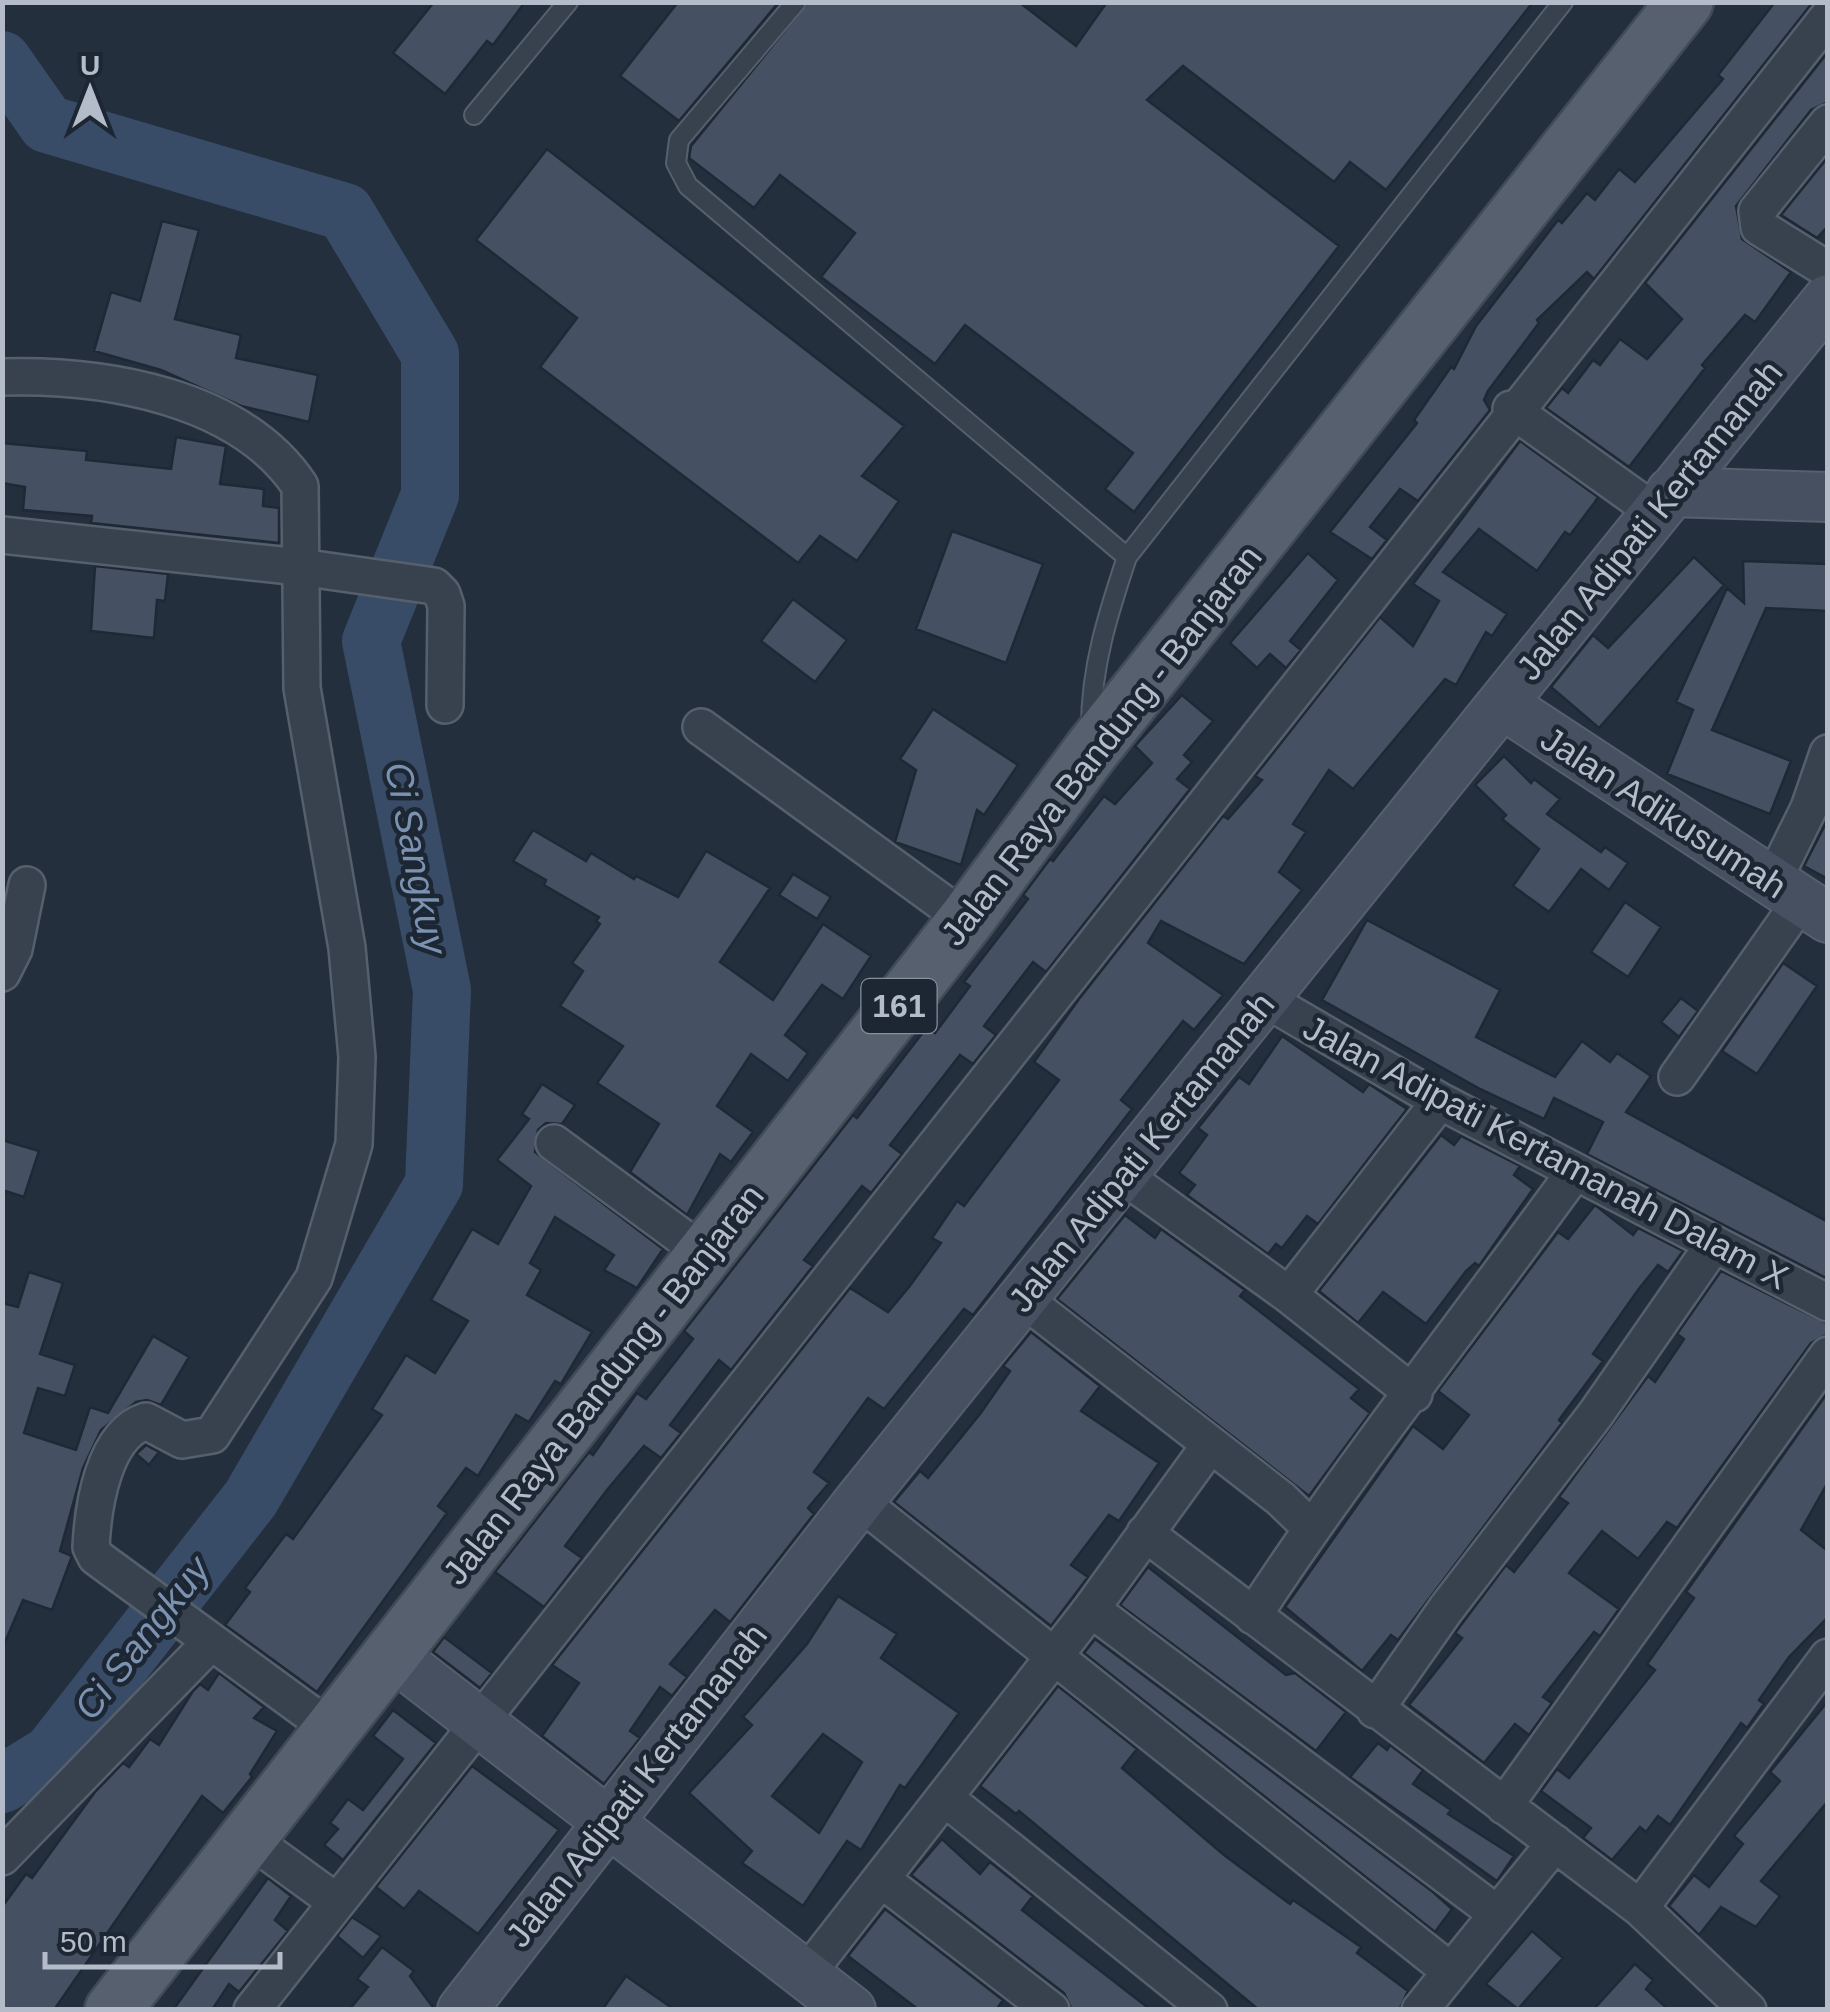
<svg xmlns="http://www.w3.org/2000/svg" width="1830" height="2012" viewBox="0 0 1830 2012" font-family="Helvetica,sans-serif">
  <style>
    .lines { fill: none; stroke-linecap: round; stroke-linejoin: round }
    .river { stroke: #394c67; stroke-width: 58 }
    .building { fill: #455162; stroke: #1f2835; stroke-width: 2.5; fill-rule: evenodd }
    .service-casing { stroke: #565f6c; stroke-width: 22 }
    .minor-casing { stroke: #565f6c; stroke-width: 40 }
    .secondary-casing { stroke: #565f6c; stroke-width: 52 }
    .primary-casing { stroke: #414a57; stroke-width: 60 }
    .service { stroke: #38414e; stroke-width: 18 }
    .minor { stroke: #38414e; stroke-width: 35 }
    .secondary { stroke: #465061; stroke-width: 48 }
    .primary { stroke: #56606e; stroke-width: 55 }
    .labels { text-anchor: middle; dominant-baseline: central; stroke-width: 9; stroke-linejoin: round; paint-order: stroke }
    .shield { fill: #1d2633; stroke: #878f9c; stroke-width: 2.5 }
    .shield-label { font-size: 32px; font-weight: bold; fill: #b4bcc9 }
    .street-label { font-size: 35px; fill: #b4bcc9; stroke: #1d2633 }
    .water-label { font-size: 38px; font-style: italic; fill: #7c92b1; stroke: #1d2633 }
  </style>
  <rect width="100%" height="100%" fill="#242f3e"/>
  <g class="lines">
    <path class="river" d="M2,60l45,64 298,88 85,142v141l-59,146 71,349 -8,194 -183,314 -200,256 -49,30"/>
  </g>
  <path class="building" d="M434,2h91l-32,43 -6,-4 -42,53 -52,-41z
    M678,2h101l-100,119 -59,-45z
    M808,2h211l57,44 31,-44h426l-147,188 -36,-28 -16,20 -151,-116 -36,34 192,146 -205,266 -29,-23 28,-36 -168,-128 -30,39 -114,-87 34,-44 -75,-58 -26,33 -65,-50 2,-12z
    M1775,2h38l-219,277 -7,-7 -50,48 2,3 -51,68 -4,9 6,10 -72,91 -18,-12 -30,38 17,13 -15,19 -42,-27 87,-109 -3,-3 37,-53 3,2 22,-43 82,-106 4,3 25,-30 8,7 24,-31 16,13 88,-103 -5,-4z
    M1828,52v50l-17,8 -75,96 6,33 49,33 -36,50 -10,-7 -43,50 3,3 -76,99 -83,-59 16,-20 6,5 25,-33 7,5 20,-26 27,20 35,-40 -37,-36z
    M547,149l357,277 -42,50 37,25 -42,60 -37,-25 -22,27 -258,-196 37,-49 -101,-78z
    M1828,157v69l-11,12 -36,-23z
    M162,221l37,9 -24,89 66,16 -5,23 82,17 -9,47 -68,-16 -80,-36 -67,-19 17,-59 29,9z
    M176,437l50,9 -6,38 44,5 -1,17 16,2v35l-188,-20 1,-7 -69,-6 2,-23 -23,-4v-40l85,8 -1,9 85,9z
    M1520,441l78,56 -3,5 -25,33 -5,-3 -28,39 -58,-42 -36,43 64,42 -15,22 -6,-4 -30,53 -11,-6 -92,110 -24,-19 -36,54 13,8 -27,40 23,18 -58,74 -83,-43 -13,22 75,52 -29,35 -11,-9 -62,79 11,9 -159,206 -9,-6 -80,100 -16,-11 -54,74 15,11 -21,25 6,6 -84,108 -15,-12 -45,54 17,13 -15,19 -12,-9 -30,44 10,7 -36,46 -62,-48 37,-53 -27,-18 298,-377 38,24 21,-25 32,-44 -9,-5 25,-37 7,5 95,-126 -25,-18 45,-63 144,-183 5,3 34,-39 -7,-4 125,-159 33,29 26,-45 -26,-17z
    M952,531l91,33 -37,99 -90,-34z
    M1308,553l30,27 -48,61 11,9 -15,18 -16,-14 -13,14 -27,-25z
    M1694,557l30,28 -125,143 -48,-41 42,-52 15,13z
    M1743,561l85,3v47l-62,-3 -54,122 79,31 -21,53 -103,-40 26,-64 -17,-8 51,-114 17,15z
    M95,566l73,8 -3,27 -8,-1 -3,38 -63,-7z
    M793,599l54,41 -32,42 -54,-41z
    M1182,695l31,26 -29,34 8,7 -15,17 13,10 -144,183 -13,-10 -49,64 12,9 -23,29 -13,-9 -70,90 12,9 -31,39 -9,-7 -58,74 9,6 -82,104 -12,-10 -49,65 11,8 -20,25 -17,-12 -37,44 -42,56 17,12 -38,49 -49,-35 94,-120 4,3 44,-62 9,6 47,-60 -9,-8 169,-216 4,3 70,-91 8,6 35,-47 -6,-4 64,-83 -5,-4 27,-36 3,2 51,-65 11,8 37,-41 -17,-17z
    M933,709l85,56 -34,50 -7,-5 -16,55 -66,-23 21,-72 -16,-11z
    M1504,756l27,27 3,-4 26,20 -13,15 54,38 4,-5 23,16 -19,27 -28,-21 -32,43 -36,-26 26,-37 -37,-30 4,-4 -31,-30z
    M1828,819v60l-24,-13z
    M533,830l53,31 5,-8 43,26 2,-3 42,21 28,-46 64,37 -50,74 53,38 50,-76 48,32 -28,43 -21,-14 -37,50 23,18 -20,28 -37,-27 -34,52 36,26 -22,30 -11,-8 -33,61 -57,-43 29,-48 -62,-41 26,-37 -63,-40 23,-35 -11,-8 28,-39 -4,-3 3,-4 -55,-32 2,-5 -33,-19z
    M793,874l38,23 -14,22 -38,-24z
    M1625,902l36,25 -33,50 -37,-25z
    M1367,920l133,70 -24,47 79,40 27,-36 28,21 7,-9 34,23 -25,36 202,110v57l-241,-125 16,-32 -49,-24 -10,21 -64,-30 -158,-89z
    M1783,963l34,23 -60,88 -35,-23z
    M1681,998l17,13 -19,26 -18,-15z
    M1282,1036l81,56 6,-8 38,25 -89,115 -11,-8 -25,32 -6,-4 -8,10 -81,-59 8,-10 -16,-12 28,-38 -9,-7 41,-51 10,7z
    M542,1084l33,21 -13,19 -16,-1 -8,7 -3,22 128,97 -26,39 -33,-18 10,-15 -59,-38 -25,46 11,7 -14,25 65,37 -31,52 -6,-3 -26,41 -13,-7 -38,61 -12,-8 -28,38 9,7 -130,179 -92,-67 25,-33 -5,-4 41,-54 7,5 89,-124 -10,-6 34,-54 29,18 33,-52 -37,-21 41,-71 26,15 33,-58 -34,-26 32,-41 -7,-5z
    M1441,1135l13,10 7,-9 59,30 -6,9 19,14 -54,77 -4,-3 -9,8 -40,53 -43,-32 -25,31 -39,-32z
    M2,1140l37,11 -15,46 -22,-7z
    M1595,1205l38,30 5,-7 45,23 -15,21 -10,-7 -20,25 -45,64 10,7 -44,59 3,3 -164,217 -7,-5 -29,36 -77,-64 128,-181 30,23 26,-34 -31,-24 120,-159 10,7z
    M1125,1215l30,23 6,-9 84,61 -5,6 119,93 -8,9 19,15 -61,83 -252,-197z
    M1721,1271l107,53v10l-17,9 -134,185 -10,-6 -29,37 -36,-28 -33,42 50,36 -19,27 -6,-4 -51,65 9,6 -23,32 -14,-11 -31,39 -75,-58 53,-67 -7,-5 51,-68 8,7 54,-69 -9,-6 89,-121 7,6 29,-43 -7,-5z
    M29,1272l34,11 -23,71 35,11 -10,31 -27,-8 -14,45 52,17 14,-43 18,6 45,-77 36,21 -28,48 -14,-5 -11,2 -35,28 -18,38 -23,83 12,5 -20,54 -29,-10 -21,49v-346l16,4z
    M1031,1332l69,54 -19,25 78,52 -40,58 -10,-6 -38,50 17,12 -37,49 -157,-124 26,-31 8,7 52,-64 30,-43 -7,-5z
    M1828,1392v90l-27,48 27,21v66l-39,40 -30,43 5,4 -17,24 -6,-5 -71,102 -12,-9 -12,16 -6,-5 -28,33 -29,-22 8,-10 -50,-37 16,-22 12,9 86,-108 -8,-6 47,-66 -8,-6z
    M146,1445l13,7 -10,13 -13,-11z
    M1148,1567l138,108 9,-2 51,39 -30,39 -196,-146z
    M838,1596l59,38 -16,24 78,55 -54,75 -5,-3 -39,65 -14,-9 -44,65 -61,-43 10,-12 -63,-58 63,-68 -9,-8 64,-73zM823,1734l39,28 -43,71 -47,-37z
    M444,1637l48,36 -12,15 -47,-36z
    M1095,1639l338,253 19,17 -17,23 -351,-279z
    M219,1673l45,34 -10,11 23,13 -27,43 2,3 -29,36 -21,-17 -148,214h-52v-103l24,-33 6,4 63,-86 28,-29 6,4 21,-28 9,6 34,-54 7,-7 8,6z
    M1058,1686l79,63 -15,19 102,87 66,49 3,-4 68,47 -4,6 51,38 -9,19h-140l-240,-199 -3,3 -36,-28z
    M1828,1701v100l-67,80 19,15 -24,31 -35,-20 -22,28 -30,-29 25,-31 15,12 34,-43 -9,-8 46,-55 -10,-9z
    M393,1710l43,33 -93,117 -19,-15 14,-16 -8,-6 18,-24 15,11 40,-51 -30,-23z
    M1378,1743l9,7 3,-5 33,25 -10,14 38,26 -3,4 66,42 -17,25 -147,-104z
    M472,1766l87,64 -81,104 -59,-43 -15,18 -28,-22z
    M942,1839l38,35 10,-12 43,34 -11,14 129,100h-79l-8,-17 -153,-118z
    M268,1878l23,18 -16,24 13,11 -49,61 -10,-8 -17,26h-39z
    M885,1909l118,91 -7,10h-77l-71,-54z
    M352,1917l29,19 -18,22 -26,-22z
    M1532,1931l31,27 -45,51 -32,-25z
    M382,1947l32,24 -4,5 25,34h-86l19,-23 -11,-8z
    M1635,1964l18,16 -7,9 23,21h-76z
    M626,1976l49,34h-73z"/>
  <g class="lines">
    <defs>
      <path id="service" d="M796,2l-117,138 -3,23 12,23 439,371c-19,57 -36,110 -36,170
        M474,115l94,-113
        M1127,557l436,-555"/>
      <path id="minor" d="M1828,123l-71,88 2,16 69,43
        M2,377c102,-3 238,19 298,109l2,202 45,260 10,109 -3,87 -40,134 -102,157 -30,5 -36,-19c-43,14 -53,86 -55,126l5,10 235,172
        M1516,413l-5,-4 144,103
        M2,535l298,32 134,19 8,8 4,12 -1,99
        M701,727l265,193
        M1772,883l37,-75 19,-55
        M2,973l12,-24 13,-64
        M1265,999l175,102 388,202
        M1677,1077l123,-175
        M554,1143l151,111
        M1121,1174l168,121 125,99
        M1289,1295l151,-194
        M1022,1298l259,201 30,29
        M859,1501l590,469
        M1145,1533l495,375 108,102
        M1091,1609l405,304
        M1253,1616c100,-153 214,-295 321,-443
        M1375,1710l71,-101 149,-194 119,-171
        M945,1798l264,212
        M1504,1806l324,-451
        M247,1837l88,64
        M2,1857l209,-215
        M881,1879l170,131
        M1640,1908l188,-251
        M806,1975l285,-366 119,-164
        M252,2010l1576,-1993
        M1420,2010l135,-167"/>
      <path id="secondary" d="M1671,492l157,5
        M1502,704l326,214
        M391,1654l460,356
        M462,2010l397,-509 969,-1202"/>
      <path id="primary" d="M113,2010l853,-1090 125,-169 594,-749"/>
    </defs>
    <use href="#service" class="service-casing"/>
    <use href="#minor" class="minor-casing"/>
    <use href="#secondary" class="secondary-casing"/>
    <use href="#primary" class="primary-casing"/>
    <use href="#service" class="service"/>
    <use href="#minor" class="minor"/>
    <use href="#secondary" class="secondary"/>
    <use href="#primary" class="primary"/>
  </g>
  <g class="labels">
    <rect class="shield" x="861.5" y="979" width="75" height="54" rx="8"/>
    <g class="shield-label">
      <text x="899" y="1006">161</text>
    </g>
    <g class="street-label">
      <text transform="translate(1649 520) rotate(-51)">Jalan Adipati Kertamanah</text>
      <text transform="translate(1101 745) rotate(-52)">Jalan Raya Bandung - Banjaran</text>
      <text transform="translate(1664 812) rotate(33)">Jalan Adikusumah</text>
      <text transform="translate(1141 1152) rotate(-51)">Jalan Adipati Kertamanah</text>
      <text transform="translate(1546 1152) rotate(28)">Jalan Adipati Kertamanah Dalam X</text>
      <text transform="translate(603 1384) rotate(-52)">Jalan Raya Bandung - Banjaran</text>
      <text transform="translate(636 1785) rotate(-52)">Jalan Adipati Kertamanah</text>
    </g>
    <g class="water-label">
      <text transform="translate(416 858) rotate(79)">Ci Sangkuy</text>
      <text transform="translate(142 1638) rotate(-52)">Ci Sangkuy</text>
    </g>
  </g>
  <rect width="1830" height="2012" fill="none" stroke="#b4bcc9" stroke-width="10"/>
  <g transform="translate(90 90)" stroke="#1d2633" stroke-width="8" paint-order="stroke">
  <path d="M0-8L18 38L0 25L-18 38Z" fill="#b4bcc9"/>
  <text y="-15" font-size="28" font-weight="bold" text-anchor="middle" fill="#b4bcc9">U</text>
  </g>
  <path d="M45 1952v15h235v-15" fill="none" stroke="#b4bcc9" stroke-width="5"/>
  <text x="60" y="1952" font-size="30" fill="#b4bcc9" stroke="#1d2633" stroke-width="8" paint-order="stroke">50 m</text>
</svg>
